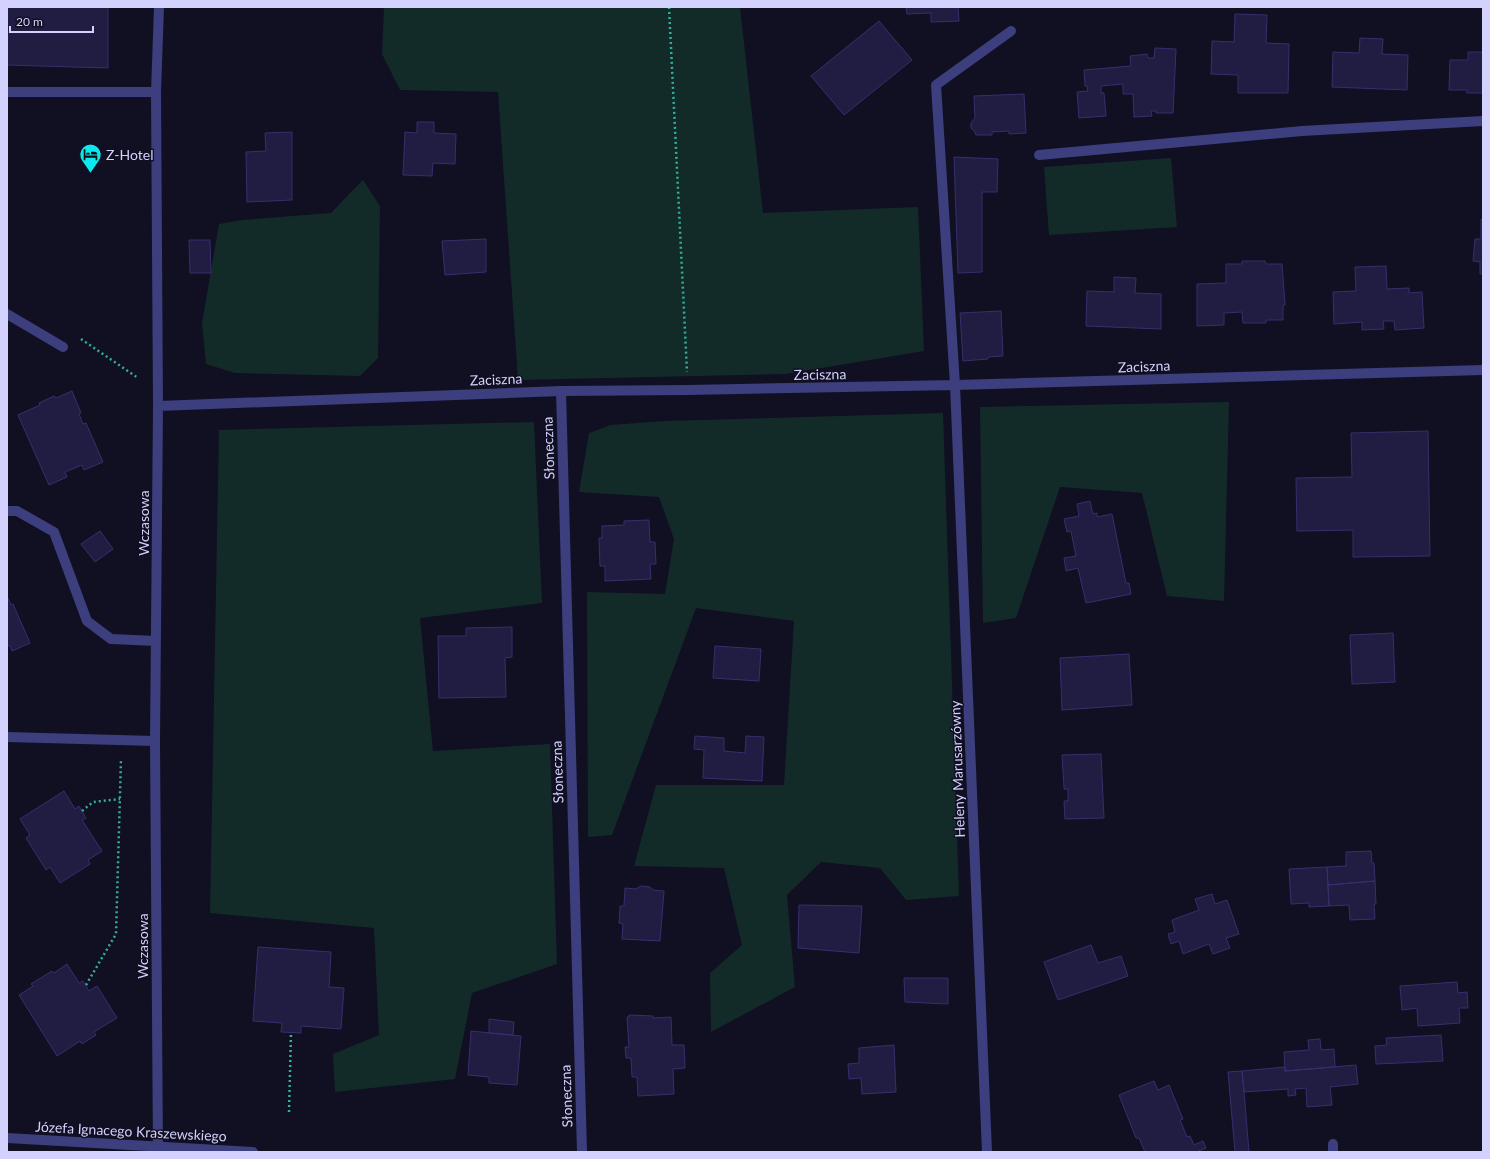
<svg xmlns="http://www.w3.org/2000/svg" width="1490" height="1159" viewBox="0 0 1490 1159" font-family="Lato,sans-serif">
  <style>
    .green { fill: #122b29 }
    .building { fill: #211c42; stroke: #372f6d }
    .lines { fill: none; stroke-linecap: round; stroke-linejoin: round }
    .path { stroke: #34ae9e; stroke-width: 2.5; stroke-dasharray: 2 3; stroke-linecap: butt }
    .service { stroke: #3c3e7e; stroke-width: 10 }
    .minor { stroke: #3c3e7e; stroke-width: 10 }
    .tertiary { stroke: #3c3e7e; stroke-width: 10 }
    .labels { text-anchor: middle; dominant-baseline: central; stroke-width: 3; stroke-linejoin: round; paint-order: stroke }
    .poi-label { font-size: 14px; fill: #d3d1fd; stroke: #110f22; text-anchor: start }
    .street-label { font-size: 14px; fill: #d3d1fd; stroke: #110f22 }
  </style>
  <rect width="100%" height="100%" fill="#110f22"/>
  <path class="green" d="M384,7h356l23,206 155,-6 6,144 -139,23 -267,6 -20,-288 -98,-2 -18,-36z
    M1171,158l6,69 -128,8 -5,-68z
    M363,180l17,26 -2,152 -18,18 -125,-3 -29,-9 -4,-41 17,-99 23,-4 89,-7 19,-20z
    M1229,402l-5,199 -57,-5 -25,-103 -82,-6 -44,131 -33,5 -3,-216z
    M943,413l16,483 -53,4 -26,-32 -59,-6 -34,33 8,92 -84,45 -1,-59 32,-28 -18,-77 -90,-2 22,-81h128l10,-164 -98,-13 -84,227 -24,2 -1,-245 78,2 9,-55 -15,-42 -80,-5 10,-59 22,-8 54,-4z
    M534,422l8,181 -122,15 13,133 117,-7 7,220 -85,29 -17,86 -120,13 -2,-38 46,-19 -5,-107 -164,-15 9,-483z"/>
  <path class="building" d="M7,7h101v61l-101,-3z
    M906,7h52l1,14 -28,1v-9l-24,1z
    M1235,14l32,1 -1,28 23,1 -1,49h-50v-18l-27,-1 1,-33 22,1z
    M879,21l33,39 -68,55 -33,-39z
    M1360,38l23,1 -1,15 26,1 -1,35 -75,-3 1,-35 26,1z
    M1155,48l21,1 -3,64h-17v-2h-5l1,5 -18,1 -1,-23h-10v-10l-22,2v7h3l2,23 -27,2 -2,-26 11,-1 -1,-5h-2l-1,-16 47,-4 -1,-10 17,-2 1,4h6z
    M1468,52h15v41h-16v-3h-18l1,-30h18z
    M1024,94l2,39 -17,1v-3l-17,1v3h-16l-1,-3 -4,-4v-5l4,-5 -1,-22z
    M417,122h17v11l22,1 -1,30 -22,-1 -1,13 -29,-1 2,-43 12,1z
    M292,132v68l-45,2 -1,-50 20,-1 -1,-18z
    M954,157l44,2 -1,33h-15v80l-24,1z
    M1481,219l2,1v54h-3v-12l-7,-1 2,-22h6z
    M486,239v33l-41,3 -3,-34z
    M189,240h21l1,33h-21z
    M1242,261h23l1,3h16l3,41h-2v15h-17v3h-23l-1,-11 -18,1v12l-27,1v-42l29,-1v-19h16z
    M1386,266l1,23 22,-1v5l13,-1 2,36 -29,2 -1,-9h-11l1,8 -22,1v-8l-28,2 -1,-32 23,-1 -1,-24z
    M1114,277l22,1 -1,15 26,1v35l-75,-3 1,-35 27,1z
    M1001,311l2,45 -15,1v2l-25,2 -3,-48z
    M72,391l9,22 -2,1 4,10 3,-1 17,39 -19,8 -2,-5 -17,7 2,5 -18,8 -31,-70 22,-10 -1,-2 15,-7 2,2z
    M1428,431l2,125 -77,1v-27l-56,1 -1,-53 56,-1 -1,-44z
    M1090,501l3,13 4,-1v4l15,-3 14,69h3l2,11 -45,9 -8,-35 -12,3 -2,-13 12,-2 -5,-25 -4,1 -3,-13 15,-3 -2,-12z
    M649,520l1,22h5l1,22h-6l1,15 -46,2v-15h-5l-1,-28h3v-12l22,-1v-4z
    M100,531l13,18 -18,13 -14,-18z
    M7,596l4,9 2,-1 17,39 -18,8 -2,-6 -3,2z
    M512,627v30l-7,1 1,39 -67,1 -1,-62h28v-8z
    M1393,633l2,49 -43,2 -2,-49z
    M715,646l46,3 -2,32 -46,-3z
    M1129,654l3,51 -70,5 -2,-52z
    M695,736l29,2v13l21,2 1,-17 18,1 -2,44 -59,-3 1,-28 -10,-1z
    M1101,754l3,64 -39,1 -1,-18h4v-12h-4v-2l-2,-32z
    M64,791l11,18 4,-3 7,12 -4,2 20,31 -14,9 2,4 -30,19 -10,-16 -4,3 -20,-32 4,-3 -10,-16z
    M1371,851l1,12h2l1,18 -47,4 -1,-18 19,-1v-14z
    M1327,867l2,39 -20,1v-4l-18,1 -2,-35z
    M1375,881l1,23h-2l1,15 -25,1 -1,-15 -20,1 -1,-21z
    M641,886l9,1 3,3 11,1 -4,50 -38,-2 1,-15 -4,-1 1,-17h4l1,-18 11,1z
    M1212,894l3,10 12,-4 12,34 -13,4 4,10 -17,6 -4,-10 -26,10 -4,-13 -8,3 -3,-10 7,-2 -3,-12 27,-10 -4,-11z
    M799,905l63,1 -3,47 -61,-5z
    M1091,945l7,18 23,-7 7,20 -70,24 -14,-38z
    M258,947l73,5 -2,35 15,1 -3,41 -40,-3v7l-20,-1 1,-9 -29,-2z
    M67,964l12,19 4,-2 6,10 8,-5 20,32 -23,14 2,3 -14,9 -2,-3 -23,15 -38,-61 14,-9 -2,-2 21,-13 2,2z
    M904,978h44v26l-43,-2z
    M1457,982l1,11 9,-1 1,16h-9l1,15 -42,3 -1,-18 -15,2 -2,-24z
    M629,1015l24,1v2l18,-1 1,28h12l1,23 -12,1 1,25 -36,2 -1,-19h-5l-1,-19h-5l-1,-11h4l-2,-30h2z
    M489,1019l25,3 -1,13 -24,-2z
    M471,1031l50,5 -4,49 -28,-2v-6l-21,-2z
    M1441,1035l2,26 -67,3 -1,-18 12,-1 -1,-7z
    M1320,1039l1,11 13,-1 1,18 -50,4 -1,-19 25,-2 -1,-10z
    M894,1045l2,47 -34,2 -1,-16 -12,1 -1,-15 11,-1v-15z
    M1356,1065l2,19 -28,3 2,18 -25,2 -1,-19 -11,1 1,6 -8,1v-7l-44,3 -2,-21 43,-4v4z
    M1242,1071l2,21 5,60h-14l-7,-80z
    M1154,1081l4,9 11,-5 14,34 -3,1 7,17 3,-1 4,9 9,-4 3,7 -10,4h-51l-6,-14h-3l-17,-43z"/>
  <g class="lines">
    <path class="path" d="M669,7l18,365
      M81,339l57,39
      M82,811l11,-9 27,-3
      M86,985l30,-51 5,-175
      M289,1112l2,-79"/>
    <path class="service" d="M7,92h149
      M7,314l56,33
      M955,385l-19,-300 75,-54
      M158,406l-2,-314 3,-85
      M1333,1144v8"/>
    <path class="minor" d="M1039,155l263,-24 181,-10
      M955,385l32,767
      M561,391l21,761
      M7,511h10l37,21 33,89 24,18 45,2
      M7,737l148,4
      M158,1152l-3,-411 3,-335 403,-15 127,-1 267,-5 528,-15"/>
    <path class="tertiary" d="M7,1138l246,14"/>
  </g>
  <defs>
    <symbol id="hotel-pin" viewBox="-11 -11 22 30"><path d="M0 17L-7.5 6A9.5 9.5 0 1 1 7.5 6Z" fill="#0be9ef" stroke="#110f22"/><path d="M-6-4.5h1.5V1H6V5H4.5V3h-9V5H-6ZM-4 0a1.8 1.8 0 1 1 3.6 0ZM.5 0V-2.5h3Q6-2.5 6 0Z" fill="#111"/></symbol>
  </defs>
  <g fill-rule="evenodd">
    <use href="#hotel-pin" x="78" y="142" width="25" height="34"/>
  </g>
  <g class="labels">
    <g class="poi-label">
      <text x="106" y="154">Z-Hotel</text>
    </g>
    <g class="street-label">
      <text transform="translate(1144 366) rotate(-2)">Zaciszna</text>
      <text transform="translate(820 374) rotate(-1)">Zaciszna</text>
      <text transform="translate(496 379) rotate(-2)">Zaciszna</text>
      <text transform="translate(548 448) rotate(-92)">Słoneczna</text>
      <text transform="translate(143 523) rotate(-90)">Wczasowa</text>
      <text transform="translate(957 769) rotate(-92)">Heleny Marusarzówny</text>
      <text transform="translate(557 772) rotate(-92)">Słoneczna</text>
      <text transform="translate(142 946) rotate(-90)">Wczasowa</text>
      <text transform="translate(566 1096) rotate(-92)">Słoneczna</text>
      <text transform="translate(131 1131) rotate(3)">Józefa Ignacego Kraszewskiego</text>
    </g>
  </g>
  <rect width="1490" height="1159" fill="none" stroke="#d3d1fd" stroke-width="16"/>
  <path d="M10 26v6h83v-6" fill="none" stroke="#d3d1fd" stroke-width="2"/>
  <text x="16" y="26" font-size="12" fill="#d3d1fd" stroke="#110f22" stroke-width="3" paint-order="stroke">20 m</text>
</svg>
